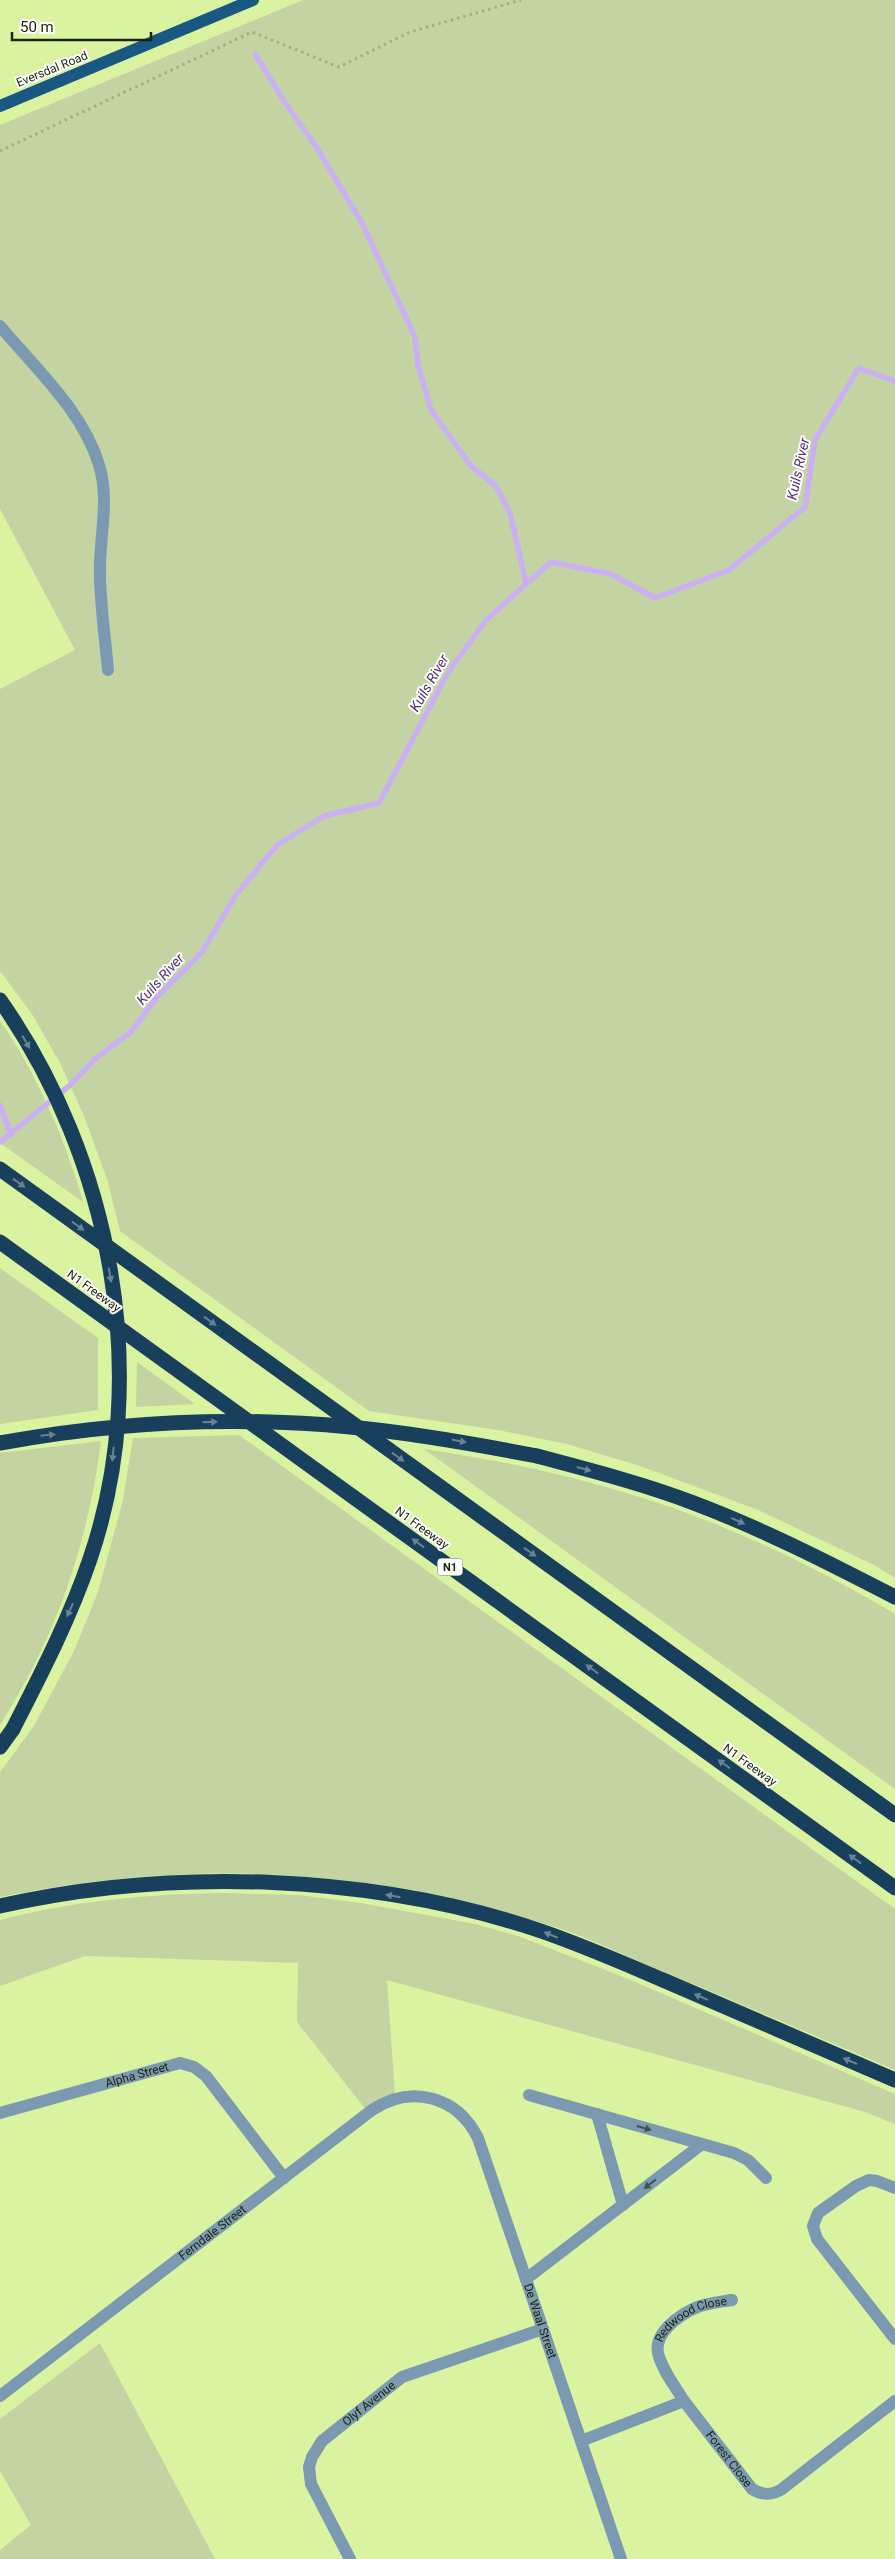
<svg xmlns="http://www.w3.org/2000/svg" width="895" height="2559" viewBox="0 0 895 2559" font-family="Roboto,sans-serif">
  <style>
    .green { fill: #c3d3a2 }
    .lines { fill: none; stroke-linecap: round; stroke-linejoin: round }
    .stream { stroke: #cab0f3; stroke-width: 5.5 }
    .path { stroke: #9fb36f; stroke-width: 3; stroke-dasharray: 2.5 4; stroke-linecap: butt }
    .minor { stroke: #7b9ab2; stroke-width: 12 }
    .major { stroke: #185882; stroke-width: 12 }
    .highway { stroke: #18405c; stroke-width: 15 }
    .highway-bridge { stroke: #18405c; stroke-width: 15 }
    .oneway { fill: #698395 }
    .oneway2 { fill: #415349 }
    .labels { text-anchor: middle; dominant-baseline: central; stroke-width: 4; stroke-linejoin: round; paint-order: stroke }
    .shield { fill: #fff; stroke: #5f664f; stroke-width: 1 }
    .shield-label { font-size: 11px; font-weight: bold; fill: #1b2403 }
    .street-label { font-size: 12px; fill: #1b2403; stroke: #fff }
    .water-label { font-size: 14px; font-style: italic; fill: #522e7b; stroke: #fff }
  </style>
  <rect width="100%" height="100%" fill="#daf3a0"/>
  <path class="green" d="M303,0h592v1578l-21,-13 -116,-55 -118,-44 -73,-22 -69,-14 -129,-19 -249,-180 -12,-49 -24,-66 -24,-53 -28,-49 -32,-43v-282l75,-39 -75,-141v-384z
    M0,1021c36,51 67,122 83,181l-83,-59z
    M0,1268l98,70v72l-98,14z
    M137,1362l58,42 -59,3z
    M239,1435l656,474v161c-78,-33 -155,-67 -233,-99 -34,-14 -68,-31 -104,-43 -188,-61 -364,-70 -558,-31v-125l34,-46 40,-75 24,-59 25,-92 10,-62z
    M101,1441c-13,103 -45,196 -101,284v-272z
    M424,1449c67,10 134,23 199,43 94,27 188,72 272,122v175z
    M222,1893l77,2 62,8 114,21 43,12 108,42 269,116v30l-30,-12 -478,-132 8,116 -28,15 -70,-89 1,-59 -213,-7 -85,30v-66c72,-19 149,-26 222,-27z
    M100,2343l115,216h-215v-9l31,-25 -31,-54v-52z"/>
  <g class="lines">
    <path class="stream" d="M255,54l29,47 33,47 45,75 53,114 3,28 13,45 40,56 25,20 14,27 16,70
      M0,1105l11,30
      M0,1142l69,-56 27,-28 34,-25 28,-37 44,-44 34,-57 41,-50 47,-29 55,-13 70,-132 38,-52 64,-57 60,12 44,24 74,-28 76,-63 10,-67 44,-72 36,13"/>
    <path class="path" d="M0,151l252,-119 87,35 71,-35 111,-32"/>
    <g class="minor">
      <path d="M0,326c35,42 83,85 99,139 10,31 2,66 1,98 -1,35 5,72 8,107"/>
      <path d="M529,2095l205,58 14,7 18,18"/>
      <path id="s1" d="M0,2113l180,-50 14,4 12,9 78,102"/>
      <path d="M597,2114l26,91"/>
      <path d="M895,2188l-18,-7 -8,-1 -13,6 -38,27 -5,13 4,13 78,100"/>
      <path d="M526,2279l176,-135"/>
      <path id="s2" d="M0,2396l372,-286c39,-26 85,-14 106,28l143,421"/>
      <path id="s3" d="M684,2401c-9,-15 -22,-31 -26,-48 -4,-20 20,-37 37,-45 11,-5 26,-6 37,-8"/>
      <path id="s4" d="M581,2441l103,-40 68,88c10,6 19,7 30,0l113,-88"/>
      <path id="s5" d="M350,2559l-39,-75 -2,-17 3,-10 10,-16 80,-64 141,-48"/>
    </g>
    <path class="major" d="M0,106l253,-106"/>
    <path class="highway" d="M0,1169l895,646
      M0,1242l895,646
      M537,1456c52,14 104,27 154,46 70,26 138,61 204,95
      M0,1747l13,-18
      M0,1906c173,-39 373,-32 541,25 41,14 82,32 122,49 77,33 155,67 232,100"/>
    <path class="highway-bridge" d="M0,1000c111,158 153,375 90,559 -20,59 -49,115 -77,170
      M0,1443c114,-21 235,-27 350,-16 63,6 125,17 187,29"/>
  </g>
  <defs><path id="oneway-solid" d="M-6-.8H1V-3.2L6.5 0L1 3.2V.8H-6Z" transform="scale(1.25)"/></defs>
  <g class="oneway">
    <use href="#oneway-solid" transform="translate(26 1042) rotate(60)"/>
    <use href="#oneway-solid" transform="translate(19 1183) rotate(36)"/>
    <use href="#oneway-solid" transform="translate(78 1226) rotate(36)"/>
    <use href="#oneway-solid" transform="translate(110 1275) rotate(80)"/>
    <use href="#oneway-solid" transform="translate(210 1321) rotate(36)"/>
    <use href="#oneway-solid" transform="translate(210 1422) rotate(-1)"/>
    <use href="#oneway-solid" transform="translate(48 1435) rotate(-6)"/>
    <use href="#oneway-solid" transform="translate(459 1441) rotate(11)"/>
    <use href="#oneway-solid" transform="translate(113 1454) rotate(96)"/>
    <use href="#oneway-solid" transform="translate(398 1457) rotate(36)"/>
    <use href="#oneway-solid" transform="translate(584 1469) rotate(15)"/>
    <use href="#oneway-solid" transform="translate(738 1521) rotate(24)"/>
    <use href="#oneway-solid" transform="translate(418 1543) rotate(-144)"/>
    <use href="#oneway-solid" transform="translate(530 1552) rotate(36)"/>
    <use href="#oneway-solid" transform="translate(70 1610) rotate(114)"/>
    <use href="#oneway-solid" transform="translate(592 1669) rotate(-144)"/>
    <use href="#oneway-solid" transform="translate(724 1764) rotate(-144)"/>
    <use href="#oneway-solid" transform="translate(855 1859) rotate(-144)"/>
    <use href="#oneway-solid" transform="translate(393 1896) rotate(-170)"/>
    <use href="#oneway-solid" transform="translate(551 1935) rotate(-158)"/>
    <use href="#oneway-solid" transform="translate(701 1997) rotate(-157)"/>
    <use href="#oneway-solid" transform="translate(850 2061) rotate(-157)"/>
  </g>
  <g class="oneway2">
    <use href="#oneway-solid" transform="translate(644 2128) rotate(16)"/>
    <use href="#oneway-solid" transform="translate(650 2184) rotate(143)"/>
  </g>
  <g class="labels">
    <rect class="shield" x="437.5" y="1558.5" width="25" height="17" rx="4"/>
    <g class="shield-label">
      <text x="450" y="1567">N1</text>
    </g>
    <g class="street-label">
      <text transform="translate(52 69) rotate(-22)">Eversdal Road</text>
      <text transform="translate(94 1291) rotate(36)">N1 Freeway</text>
      <text transform="translate(422 1528) rotate(36)">N1 Freeway</text>
      <text transform="translate(750 1765) rotate(36)">N1 Freeway</text>
      <text stroke="none"><textPath href="#s1" startOffset="142">Alpha Street</textPath></text>
      <text stroke="none"><textPath href="#s2" startOffset="268">Ferndale Street</textPath></text>
      <text stroke="none"><textPath href="#s2" startOffset="788">De Waal Street</textPath></text>
      <text stroke="none"><textPath href="#s3" startOffset="108">Redwood Close</textPath></text>
      <text stroke="none"><textPath href="#s5" startOffset="191">Olyf Avenue</textPath></text>
      <text stroke="none"><textPath href="#s4" startOffset="184">Forest Close</textPath></text>
    </g>
    <g class="water-label">
      <text transform="translate(798 469) rotate(-78)">Kuils River</text>
      <text transform="translate(429 683) rotate(-60)">Kuils River</text>
      <text transform="translate(160 979) rotate(-48)">Kuils River</text>
    </g>
  </g>
  <path d="M12 32v8h139v-8" fill="none" stroke="#1b2403" stroke-width="2.5"/>
  <text x="20" y="32" font-size="15" fill="#1b2403" stroke="#ffffff" stroke-width="4" paint-order="stroke">50 m</text>
</svg>
